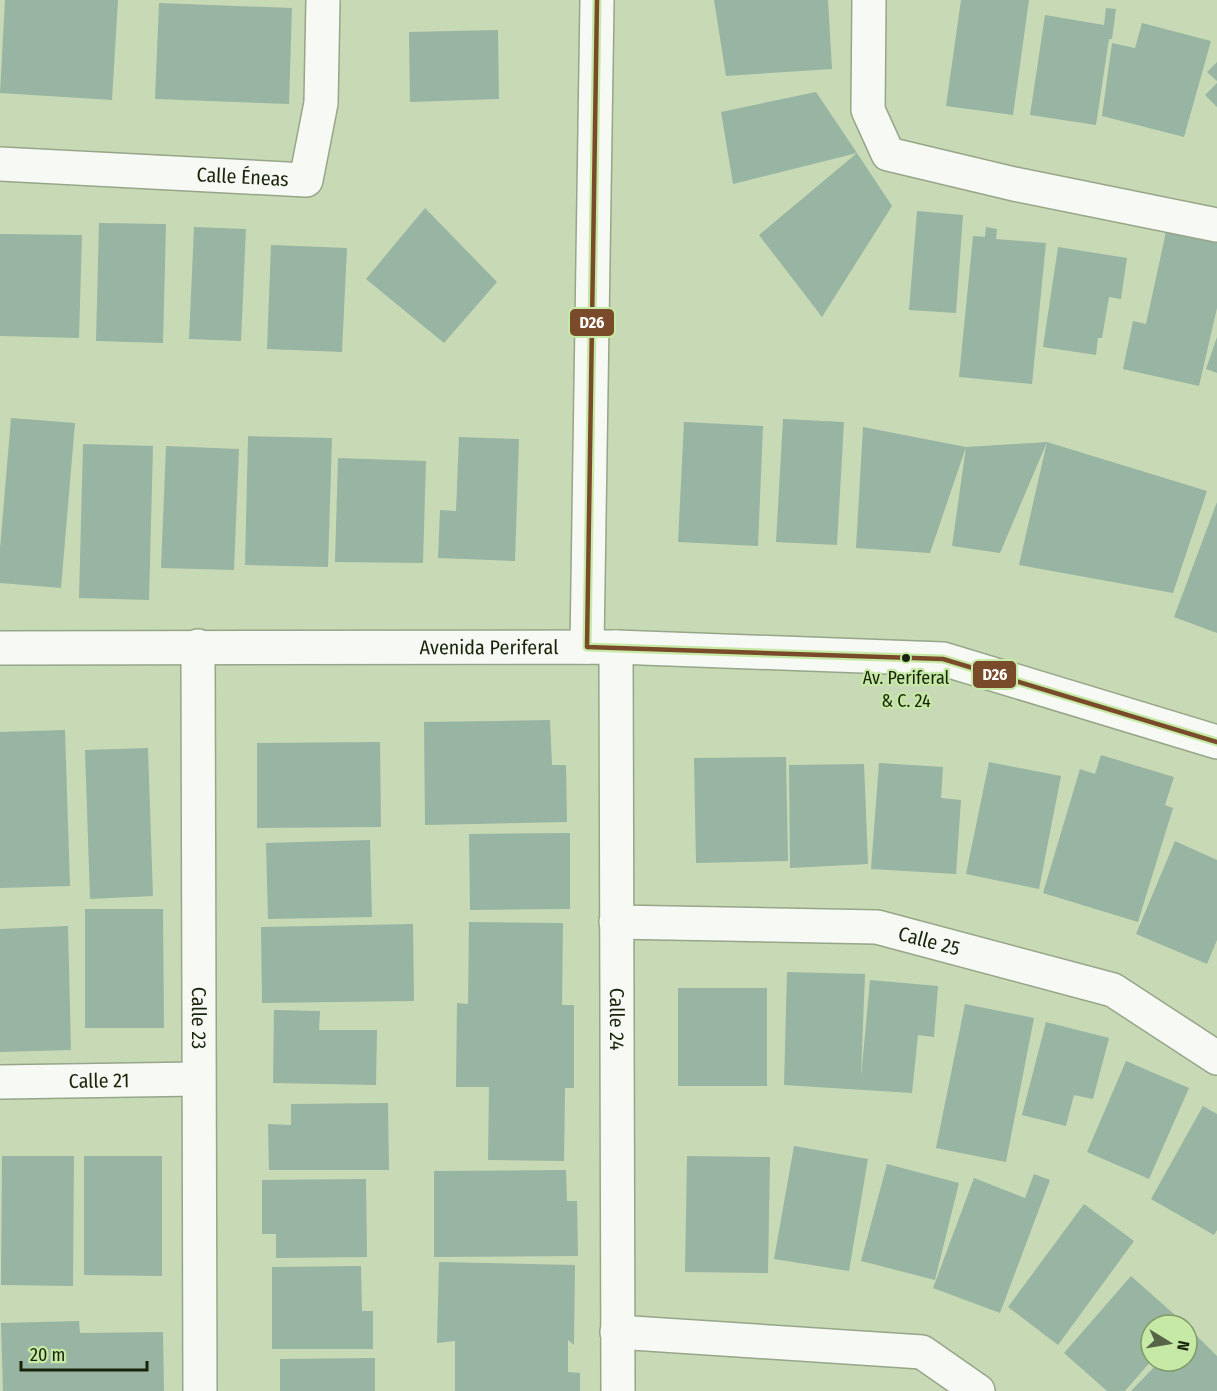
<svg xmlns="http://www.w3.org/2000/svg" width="1217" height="1391" viewBox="0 0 1217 1391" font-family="'Fira Sans Condensed',sans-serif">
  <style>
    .building { fill: #98b4a2 }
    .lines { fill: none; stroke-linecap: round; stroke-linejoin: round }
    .minor-casing { stroke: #97a588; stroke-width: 36 }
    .minor { stroke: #f7f9f4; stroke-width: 33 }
    .bus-1-casing { stroke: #c7e9a6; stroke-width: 9 }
    .bus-1 { stroke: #7a4b2a; stroke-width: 4.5 }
    .bus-dot { fill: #18240a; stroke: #c7e9a6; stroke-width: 2 }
    .labels { text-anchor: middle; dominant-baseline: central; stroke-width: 4.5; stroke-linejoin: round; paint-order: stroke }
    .bus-label { font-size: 18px; fill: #18240a; stroke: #c7e9a6 }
    .street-label { font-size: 20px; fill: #18240a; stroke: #c7e9a6 }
    .line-badge { stroke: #c7e9a6; stroke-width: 2 }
    .badge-label { font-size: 16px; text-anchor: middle; font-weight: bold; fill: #fff }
  </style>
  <rect width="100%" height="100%" fill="#c7dab5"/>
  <path class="building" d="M5,0h113l-6,100 -112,-7z
    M714,0h114l4,69 -106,7z
    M961,0h68l-16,115 -67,-9z
    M159,3l133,5 -3,96 -134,-5z
    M1106,8l10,1 -4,30h-3l-13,86 -66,-10 15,-100 59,10z
    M1142,23l69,18 -27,96 -82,-21 10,-73 23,5z
    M498,30l1,69 -89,3 -1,-70z
    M1217,62v19l-10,-9z
    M1217,83v24l-12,-12z
    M816,92l41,61 -124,31 -12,-72z
    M857,153l35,53 -70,111 -63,-82z
    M425,208l72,74 -53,61 -78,-64z
    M917,211l46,4 -7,98 -47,-3z
    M99,223l67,1 -3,119 -67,-2z
    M194,227l52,2 -5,112 -52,-2z
    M986,227l11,2 -1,10 50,4 -14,141 -73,-7 14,-141 12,1z
    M1167,227l50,11v70l-18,78 -76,-17 10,-48 13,3z
    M0,234l82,1 -3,103 -79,-2z
    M271,245l76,3 -5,104 -75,-3z
    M1058,247l69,11 -6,41 -12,-2 -7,41h-4l-2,17 -53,-8z
    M1217,337v36l-11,-4z
    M11,418l64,5 -14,165 -61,-5v-34z
    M783,419l61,3 -7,123 -61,-3z
    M684,422l79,4 -5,120 -80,-4z
    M863,427l103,20 -36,106 -74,-5z
    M248,436l84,2 -4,129 -83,-2z
    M459,437l60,2 -4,122 -77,-3 2,-48 16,1z
    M1047,442l-47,111 -48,-7 14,-99z
    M1047,442l160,49 -34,102 -154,-28z
    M83,444l70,2 -4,154 -70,-2z
    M166,446l73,3 -5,121 -73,-2z
    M338,458l88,3 -3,102 -88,-1z
    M1217,502v131l-43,-16z
    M550,720l2,45h14l1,57 -142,3 -1,-103z
    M65,730l5,156 -70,2v-156z
    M380,742l1,85 -124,1v-85z
    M148,748l5,148 -63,3 -5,-149z
    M1101,755l73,22 -9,28 8,3 -35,114 -95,-29 37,-124 15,5z
    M786,757l2,104 -92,2 -2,-105z
    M989,762l72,14 -22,113 -73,-15z
    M879,763l64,4 -2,31 20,2 -5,74 -85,-5z
    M864,764l4,100 -78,4 -1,-103z
    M570,833v76l-100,1 -1,-76z
    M370,840l2,77 -104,2 -2,-76z
    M1175,841l42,19v80l-10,24 -71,-30z
    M85,909h78l1,119h-79z
    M469,922l94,1 -1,82h12v83h-9l-1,73 -76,-1 1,-73h-33l1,-84 11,1z
    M413,924l1,77 -152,2 -1,-76z
    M68,926l3,124 -71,2v-123z
    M787,972l78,2 -4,103 9,-97 68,6 -4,51 -16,-2 -6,58 -128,-8z
    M678,988h89v98h-89z
    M965,1004l69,14 -28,144 -70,-14z
    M274,1010l46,1 -1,19h58l-1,55 -103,-2z
    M1046,1022l63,16 -16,61 -19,-4 -8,31 -44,-11z
    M1126,1061l63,27 -40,91 -62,-27z
    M388,1103l1,67h-120l-1,-46 23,1v-21z
    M1203,1106l14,8v116l-3,5 -63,-36z
    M794,1146l74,13 -19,112 -75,-12z
    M2,1156h72l-1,130 -72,-1z
    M84,1156h78v120l-78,-1z
    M687,1156l83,1 -2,116 -83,-1z
    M887,1164l72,19 -24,97 -74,-19z
    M566,1170l1,31h10l1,55 -144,1v-86z
    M1034,1174l16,6 -50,133 -67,-25 41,-110 51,20z
    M366,1179l1,78 -91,1v-24h-14v-54z
    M1084,1204l50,37 -76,104 -50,-38z
    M439,1262l136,3 -1,80 -6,-5v32l12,1v18h-125v-50l-18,2z
    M361,1266l1,45h11v38h-101v-82z
    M1131,1276l53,47 -2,2h-31v36l-26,30h-18l-43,-38z
    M79,1321l1,12 83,-1 1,59h-161l-2,-68z
    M1191,1330l26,26v35h-86l29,-30h27v-27z
    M375,1358v33h-95v-32z"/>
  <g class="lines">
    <defs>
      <g id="minor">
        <path d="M869,0l-1,110 20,44 126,30 203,41"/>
        <path id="s1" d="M0,164l306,16 15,-77 2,-103"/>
        <path id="s2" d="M198,646l2,745"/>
        <path d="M587,647l10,-647"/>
        <path id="s3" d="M616,647l2,744"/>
        <path id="s4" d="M0,648l616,-1 327,12 274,83"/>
        <path id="s5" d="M616,922l261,5 236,63 104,68"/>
        <path id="s6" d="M0,1082l198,-3"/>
        <path d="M617,1332l305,20 56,39"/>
      </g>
    </defs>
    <use href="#minor" class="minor-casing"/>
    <use href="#minor" class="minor"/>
    <defs>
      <path id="bus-1" d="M597,0l-10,647 356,12 274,83"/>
    </defs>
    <use href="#bus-1" class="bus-1-casing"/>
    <use href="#bus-1" class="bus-1"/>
  </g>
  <circle class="bus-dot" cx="906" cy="658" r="5"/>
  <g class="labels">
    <g class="bus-label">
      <text x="906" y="678">Av. Periferal<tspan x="906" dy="23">&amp; C. 24</tspan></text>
    </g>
    <g class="street-label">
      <text stroke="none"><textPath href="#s1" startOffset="243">Calle Éneas</textPath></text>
      <text stroke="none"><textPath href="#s4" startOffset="489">Avenida Periferal</textPath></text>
      <text stroke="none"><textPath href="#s5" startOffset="315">Calle 25</textPath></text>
      <text stroke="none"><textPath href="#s2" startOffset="372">Calle 23</textPath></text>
      <text stroke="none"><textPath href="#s3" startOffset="372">Calle 24</textPath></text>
      <text stroke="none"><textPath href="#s6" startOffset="99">Calle 21</textPath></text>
    </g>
  </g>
  <g class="line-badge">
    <rect x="569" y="308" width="46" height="29" rx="6" fill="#7a4b2a"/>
    <rect x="972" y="660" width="45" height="29" rx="6" fill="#7a4b2a"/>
  </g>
  <g class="badge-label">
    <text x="592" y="328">D26</text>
    <text x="995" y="680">D26</text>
  </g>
  <g transform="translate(1169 1343) rotate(101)"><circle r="28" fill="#c7e9a6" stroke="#819a68" stroke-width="1.5"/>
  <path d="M0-4.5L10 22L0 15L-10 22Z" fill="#556446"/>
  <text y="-9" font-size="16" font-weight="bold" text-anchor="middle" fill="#18240a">N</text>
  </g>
  <path d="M21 1361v9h126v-9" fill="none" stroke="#18240a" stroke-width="3"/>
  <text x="30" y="1361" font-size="18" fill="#18240a" stroke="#c7e9a6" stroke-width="4.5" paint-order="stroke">20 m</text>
</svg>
